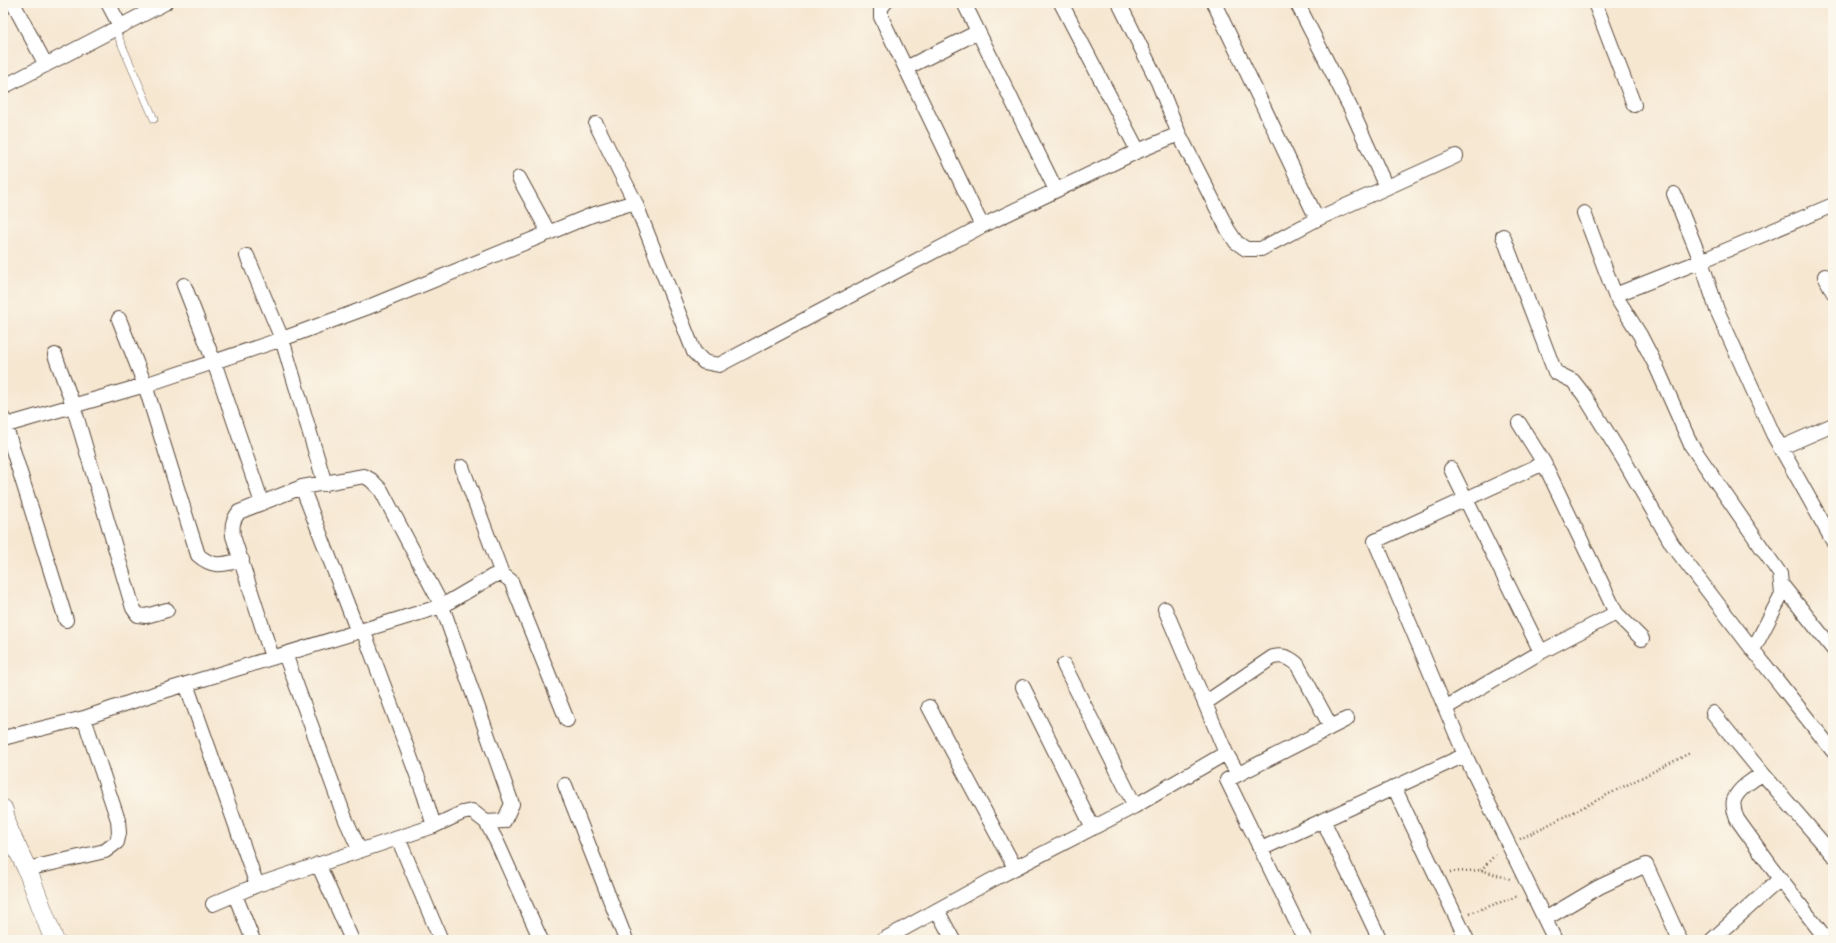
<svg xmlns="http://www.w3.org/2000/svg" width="1836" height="943" viewBox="0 0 1836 943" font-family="'IM FELL English',serif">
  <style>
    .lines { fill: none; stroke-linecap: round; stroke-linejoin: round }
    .lane-casing { stroke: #574639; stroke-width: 8 }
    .street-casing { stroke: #574639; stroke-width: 16 }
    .secondary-casing { stroke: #574639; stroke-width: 20 }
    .path { stroke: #574639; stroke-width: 2.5; stroke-dasharray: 1 3; stroke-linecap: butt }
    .lane { stroke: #fff; stroke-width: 7 }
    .street { stroke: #fff; stroke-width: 14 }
    .secondary { stroke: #fff; stroke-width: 19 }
  </style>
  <rect width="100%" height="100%" fill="#fbf7ec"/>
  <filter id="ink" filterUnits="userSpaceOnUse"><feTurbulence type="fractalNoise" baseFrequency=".025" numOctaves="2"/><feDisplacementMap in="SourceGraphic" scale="8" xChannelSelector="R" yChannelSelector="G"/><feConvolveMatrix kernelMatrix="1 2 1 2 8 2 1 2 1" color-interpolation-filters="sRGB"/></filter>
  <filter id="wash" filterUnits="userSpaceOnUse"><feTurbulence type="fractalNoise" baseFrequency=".012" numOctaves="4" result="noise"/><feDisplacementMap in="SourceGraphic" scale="16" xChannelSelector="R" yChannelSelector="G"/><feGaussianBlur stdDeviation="0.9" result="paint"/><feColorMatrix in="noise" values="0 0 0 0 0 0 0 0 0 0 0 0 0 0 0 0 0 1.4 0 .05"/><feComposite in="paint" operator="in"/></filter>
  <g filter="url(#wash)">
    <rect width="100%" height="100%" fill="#f6e7d1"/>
  </g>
  <g filter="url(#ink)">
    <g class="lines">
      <defs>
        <path id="lane" d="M115,29l39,90"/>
        <path id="street" d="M13,3l33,62
          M108,3l12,23
          M885,3l-4,5v9l101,209
          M964,3l92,187
          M1061,3l77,148
          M1214,3l103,216
          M1297,3l54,106 35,78
          M1595,3l39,102
          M906,68l72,-36
          M3,87l162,-84
          M596,124l39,78
          M1179,134l49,96 8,12 10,7h15l56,-30 139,-63
          M519,178l30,55
          M1674,194l27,67 132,-56
          M1584,213l31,82
          M1503,236l52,136 18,9 11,14 40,65 48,84 81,106 80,101
          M247,256l35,83 43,145
          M1825,276l8,16
          M184,285l30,77 48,141
          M119,319l26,66 53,170c16,14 26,9 44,5
          M55,355l18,50 60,203 5,7 8,1 21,-6
          M3,418l63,202
          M1519,423l25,40 72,150 26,26
          M3,426l142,-41 137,-46 84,-31 226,-93 43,-13 59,150 10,10 15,3 263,-139 156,-75 41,-17 -21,-52 -39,-79
          M1780,448l53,-23
          M1544,463l-169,78 90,214 90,185
          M462,467l40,107
          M1451,469l90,183
          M302,487l56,145
          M1782,585l51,64
          M1165,609l61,144 12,21
          M363,630l61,164 10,32
          M1753,650l29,-56 -2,-20 -89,-129 -34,-77 -17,-33 -25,-40 86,-34 16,49 56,124 60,107
          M285,654l60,164 15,33
          M272,657l-39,-121c-1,-10 -1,-15 6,-24l63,-25 62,-11 7,4 10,10 61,116 51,-30 9,-2 9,7 56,139
          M1064,665l71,141
          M186,684l71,201
          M1023,687l70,141
          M1205,703l68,-46c10,-2 16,0 24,7l34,63
          M929,707l86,161
          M1445,708l96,-56 75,-39
          M1713,713l50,61c-10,5 -25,15 -29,26 -2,7 1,13 3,19l43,60 47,61
          M3,738l81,-20 70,-24 288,-88 70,198 -8,17 -18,1
          M1763,774l70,81
          M565,785l61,155
          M1394,787l73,153
          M1323,820l57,120
          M398,838l43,102
          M1261,849l204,-94
          M318,864l34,76
          M27,869l78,-18 12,-9 2,-9 -1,-13 -34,-102
          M235,895l18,45
          M213,904l44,-19 177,-59 28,-13 10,-2 14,11 11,20 44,98
          M937,910l16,30
          M1545,919l54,-32 47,-22 34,75
          M883,940l109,-60 143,-74 91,-53
          M1305,940l-78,-160 120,-61
          M1712,940l68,-61"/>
        <path id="secondary" d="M3,809l6,22 18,38 27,71"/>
      </defs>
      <use href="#lane" class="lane-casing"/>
      <use href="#street" class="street-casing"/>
      <use href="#secondary" class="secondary-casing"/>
      <path class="path" d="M1520,839l170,-86
        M1481,870l16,-17
        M1450,872l31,-2 29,9
        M1470,913l48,-17"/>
      <use href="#lane" class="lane"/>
      <use href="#street" class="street"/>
      <use href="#secondary" class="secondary"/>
    </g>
  </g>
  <rect width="1836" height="943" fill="none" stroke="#fbf7ec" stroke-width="16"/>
</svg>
